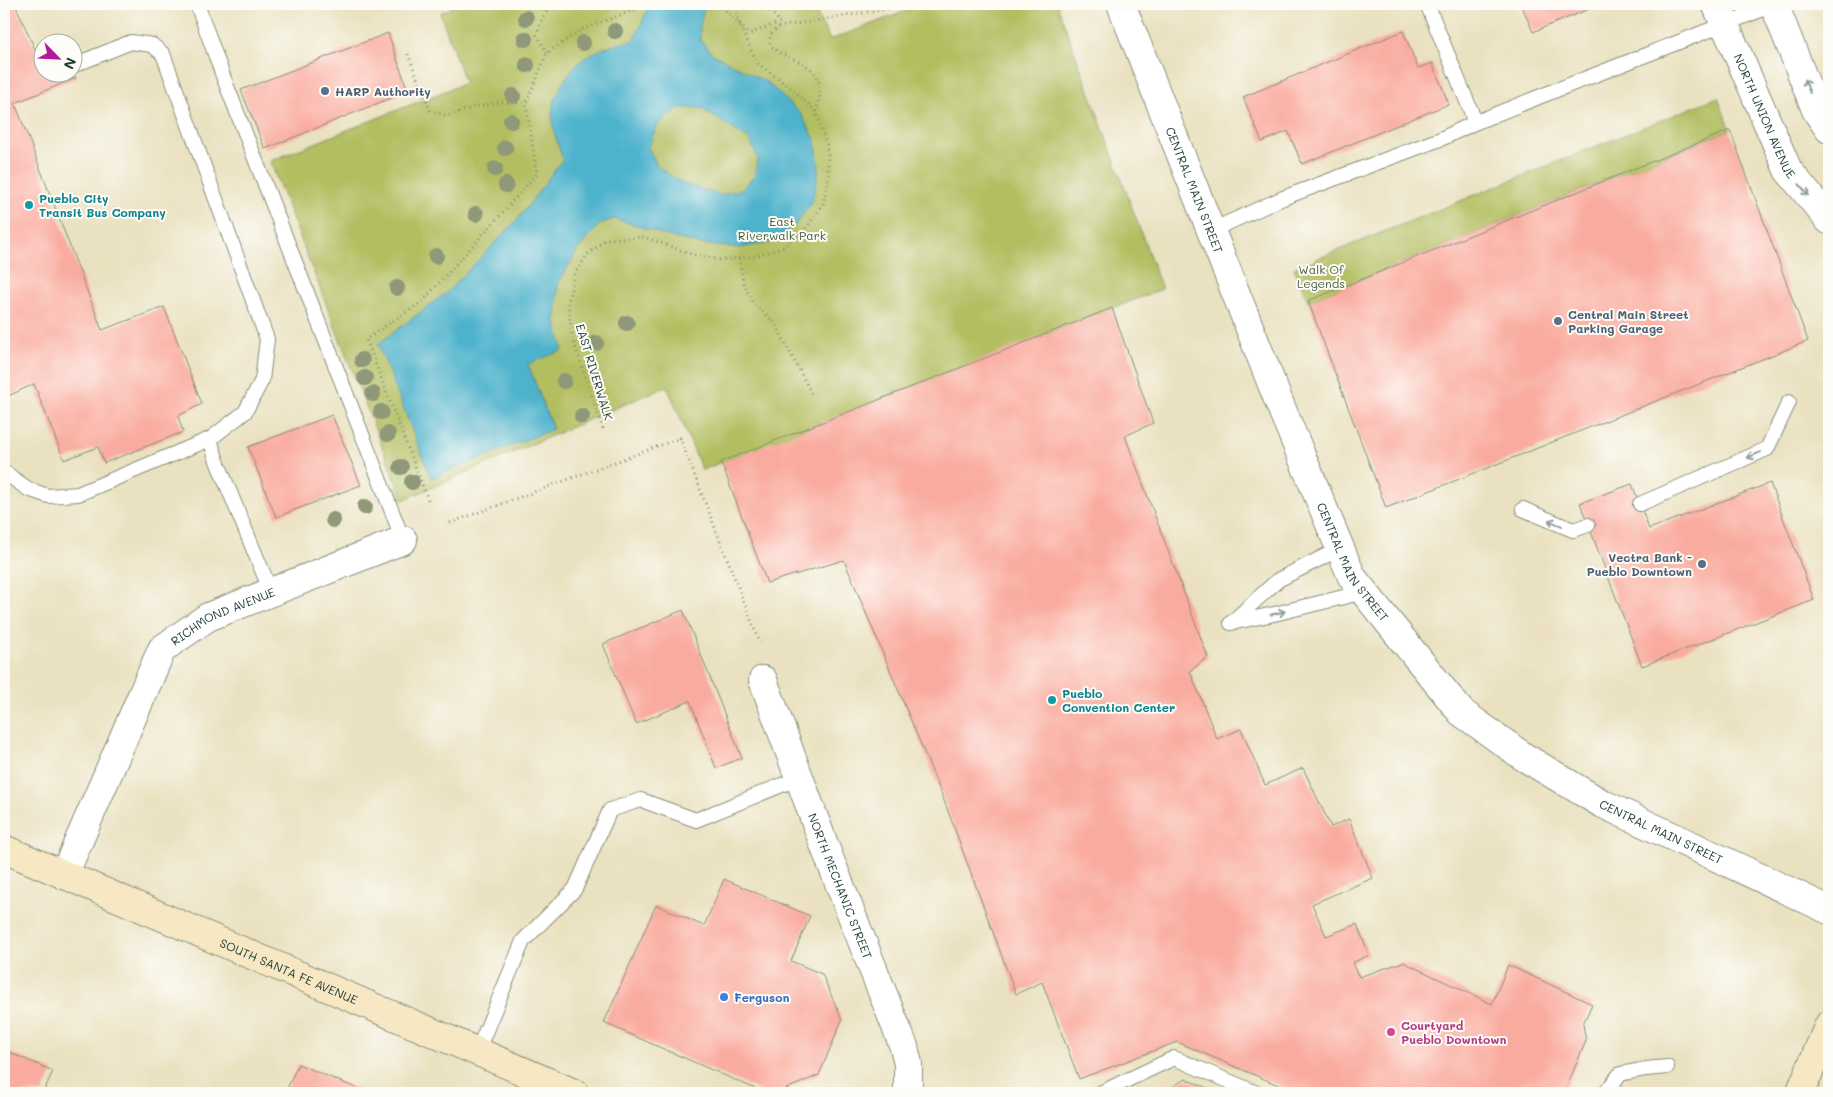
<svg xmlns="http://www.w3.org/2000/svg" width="1833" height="1097" viewBox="0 0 1833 1097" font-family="Mali,sans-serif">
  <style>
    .green { fill: #b3be60; stroke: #697e4a }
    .water { fill: #4db2cc; stroke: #367880; fill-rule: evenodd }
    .building { fill: #faab9f }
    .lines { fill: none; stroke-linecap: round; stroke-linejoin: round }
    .service-casing { stroke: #848f7a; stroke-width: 16 }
    .minor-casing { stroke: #848f7a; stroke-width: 30 }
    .tertiary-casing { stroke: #848f7a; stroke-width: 30 }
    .secondary-casing { stroke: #848f7a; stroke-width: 30 }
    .path { stroke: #848f7a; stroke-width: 3; stroke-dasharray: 1 4; stroke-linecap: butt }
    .service { stroke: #fff; stroke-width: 14 }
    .minor { stroke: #fff; stroke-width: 28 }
    .tertiary { stroke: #fff; stroke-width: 28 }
    .secondary { stroke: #f7e8c3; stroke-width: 28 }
    .path-bridge { stroke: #848f7a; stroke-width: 3; stroke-dasharray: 1 4; stroke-linecap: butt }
    .tree { fill: #8f9879 }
    .oneway { stroke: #8f9e9a }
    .service-dot { fill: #5c6f8a; stroke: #fdfcf7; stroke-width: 2 }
    .culture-dot { fill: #0f9aa8; stroke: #fdfcf7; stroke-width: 2 }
    .shop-dot { fill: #3f7fe0; stroke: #fdfcf7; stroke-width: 2 }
    .hotel-dot { fill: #d1479c; stroke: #fdfcf7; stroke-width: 2 }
    .labels { text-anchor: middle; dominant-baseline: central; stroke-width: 4; stroke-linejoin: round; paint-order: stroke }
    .service-label { font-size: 12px; font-weight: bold; fill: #4e5e75; stroke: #fdfcf7; text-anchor: start }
    .street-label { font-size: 12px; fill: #1f3d34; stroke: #fdfcf7 }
    .culture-label { font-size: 12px; font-weight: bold; fill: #0d838f; stroke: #fdfcf7; text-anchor: start }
    .park-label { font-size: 12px; fill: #445d3f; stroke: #fdfcf7 }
    .shop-label { font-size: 12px; font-weight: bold; fill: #366cbe; stroke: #fdfcf7; text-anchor: start }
    .hotel-label { font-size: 12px; font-weight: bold; fill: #b23c85; stroke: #fdfcf7; text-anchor: start }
  </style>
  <rect width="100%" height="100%" fill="#fdfcf7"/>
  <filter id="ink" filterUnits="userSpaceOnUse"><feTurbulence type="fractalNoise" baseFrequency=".02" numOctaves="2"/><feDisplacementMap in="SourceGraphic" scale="10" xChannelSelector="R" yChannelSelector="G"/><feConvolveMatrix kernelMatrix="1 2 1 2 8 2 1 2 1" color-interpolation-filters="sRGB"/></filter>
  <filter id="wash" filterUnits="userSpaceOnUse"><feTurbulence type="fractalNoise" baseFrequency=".0096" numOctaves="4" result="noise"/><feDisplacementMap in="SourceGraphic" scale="20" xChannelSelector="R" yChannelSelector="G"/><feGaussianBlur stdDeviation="1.12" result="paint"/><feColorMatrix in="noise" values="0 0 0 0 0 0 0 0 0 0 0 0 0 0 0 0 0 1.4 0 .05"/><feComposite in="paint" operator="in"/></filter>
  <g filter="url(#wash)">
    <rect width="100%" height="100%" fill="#eae1c0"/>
    <path class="green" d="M459,4h353l18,36 94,-36h133l105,285 -460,181 -35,-84 -264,114 -133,-339 195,-78 -25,-70z
      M1718,97l12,33 -422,171 -14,-33z"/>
    <path class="water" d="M650,4h55l-5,21v15l13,14 55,29 33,31 15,27 3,28 -4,21 -4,14 -17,22 -22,16 -33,6 -40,-4 -32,-8 -34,-12 -19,-5 -14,5 -21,24 -21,36 -2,38 7,28 -35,14 25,65 -122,49 -53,-134 68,-51 72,-74 45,-60c-6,-16 -13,-35 -10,-53 0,-5 5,-12 7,-17 15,-33 41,-43 74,-48zM679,108h22l49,32 8,19 -4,17 -12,13 -21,6 -37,-11 -26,-17 -10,-20 10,-23z"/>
    <g id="blocks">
      <path class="building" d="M4,4h11l22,50 5,-2v20h31l3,6 -61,25 87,227 62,-23 38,97 -24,12 5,16 -79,31 -6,-16 -34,13 -30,-76 -30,14z
        M1521,4h80l-68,28z
        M1403,31l15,37 14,-5 17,41 -147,60 -14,-33 -26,11 -19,-45z
        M388,33l20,58 -143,58 -24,-59z
        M1730,130l78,211 -422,167 -78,-207z
        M1112,308l41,115 -28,13 83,221 -18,14 27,68 24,-10 24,56 38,-17 28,59 18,-8 24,59 -61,26 14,32 31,-12 12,31 -17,8 7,14 44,-15 89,42 16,-39 84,39 -9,20 3,17 -22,52h-267l-120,-51 -98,37 -37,-97 -26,12 -74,-199 -98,-235 -77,23 -46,-121z
        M332,415l29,70 -85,32 -28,-70z
        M1770,483l44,117 -172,66 -62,-163 52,-19 17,45z
        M683,610l59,148 -26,10 -26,-67 -54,23 -33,-80z
        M724,879l86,37 -19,45 31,13 20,46 -23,55 -42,18h-12l-161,-70 52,-118 48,21z
        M4,1050l49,21 -10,22h-39z
        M298,1064l70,29h-83z
        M1185,1079l35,14h-57z"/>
    </g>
  </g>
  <g filter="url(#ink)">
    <use href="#blocks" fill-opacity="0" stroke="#848f7a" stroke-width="1"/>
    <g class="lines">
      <defs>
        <path id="service" d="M197,4l26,72 180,464
          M1427,4l44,107 3,12
          M1210,231l73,-33 160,-60 31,-15 62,-25 240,-94
          M210,439l7,22 54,131
          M4,472l24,17 20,7 30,-2 132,-55 35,-27 17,-32 5,-41 -104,-285 -11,-9 -21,-3 -59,24
          M1640,504l127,-55 22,-47
          M1523,509l50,21 15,-5
          M1231,623l43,-9 90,-22
          M1231,623l47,-43 63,-32
          M477,1052l46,-111 52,-52 35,-79 31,-10 55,20 103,-42
          M1606,1092l14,-18 26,-5 21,-2
          M1100,1093l74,-35 83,35"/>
        <g id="minor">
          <path id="s1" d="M1716,4l72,166 41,50"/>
          <path d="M1774,4l42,106 13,19"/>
          <path id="s2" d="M763,680l63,170 78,197 4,17v29"/>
          <path id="s3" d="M64,875l98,-226 46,-32 195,-77"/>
        </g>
        <g id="tertiary">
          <path id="s4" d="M1121,4l160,403 71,170 109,135 63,45 77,46 228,107"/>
        </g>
        <g id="secondary">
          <path id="s5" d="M4,849l570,244"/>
          <path d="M1800,1093l29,-68"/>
        </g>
      </defs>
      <use href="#service" class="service-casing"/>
      <use href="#minor" class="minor-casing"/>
      <use href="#tertiary" class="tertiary-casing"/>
      <use href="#secondary" class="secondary-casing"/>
      <path class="path" d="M712,4l10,3
        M547,53l-10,-18c3,-13 7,-24 19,-31
        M408,54l22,56 17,6 28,-9 27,-5 24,2
        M816,112c8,-27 5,-42 -23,-53 -10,-5 -14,-5 -23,-14v-10l8,-8 139,-23
        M739,258l5,27 11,20 20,18 36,70
        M603,429l-31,-92 -4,-34 6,-28 13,-20 19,-16 38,-2 47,17 30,6 35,-4 27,-9 24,-20 16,-23 6,-28 -2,-31 -11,-33 -21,-21 -38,-28 -17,-38 -6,-21
        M428,500l-62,-161 56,-37 115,-128 -11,-70 21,-51 36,-24 51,-19 3,-6
        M450,523l230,-85 80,205"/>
      <use href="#service" class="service"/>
      <use href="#minor" class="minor"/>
      <use href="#tertiary" class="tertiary"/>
      <use href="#secondary" class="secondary"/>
      <path class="path-bridge" d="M722,7l27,27 31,-12 -16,-18
        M722,7l19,-3"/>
    </g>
    <g class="tree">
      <circle cx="526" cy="18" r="8"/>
      <circle cx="615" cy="31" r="8"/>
      <circle cx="525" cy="39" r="8"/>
      <circle cx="583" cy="43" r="8"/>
      <circle cx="527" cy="65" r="8"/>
      <circle cx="513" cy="96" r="8"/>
      <circle cx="511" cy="121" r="8"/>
      <circle cx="505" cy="148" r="8"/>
      <circle cx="495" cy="169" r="8"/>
      <circle cx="506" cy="185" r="8"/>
      <circle cx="476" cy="214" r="8"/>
      <circle cx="436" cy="256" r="8"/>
      <circle cx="397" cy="288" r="8"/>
      <circle cx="627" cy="323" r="8"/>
      <circle cx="596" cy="343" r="8"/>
      <circle cx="362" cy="360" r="8"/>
      <circle cx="365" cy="378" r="8"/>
      <circle cx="564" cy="381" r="8"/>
      <circle cx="373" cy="394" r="8"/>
      <circle cx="381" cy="412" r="8"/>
      <circle cx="582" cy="416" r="8"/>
      <circle cx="388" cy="434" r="8"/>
      <circle cx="401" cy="467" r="8"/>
      <circle cx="412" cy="482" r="8"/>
      <circle cx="365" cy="507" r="8"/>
      <circle cx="333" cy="520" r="8"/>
    </g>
    <defs><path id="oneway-shaft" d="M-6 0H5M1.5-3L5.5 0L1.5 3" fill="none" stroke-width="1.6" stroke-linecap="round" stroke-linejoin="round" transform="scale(1.25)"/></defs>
    <g class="oneway">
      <use href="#oneway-shaft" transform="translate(1807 86) rotate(-112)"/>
      <use href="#oneway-shaft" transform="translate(1804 190) rotate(51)"/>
      <use href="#oneway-shaft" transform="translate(1754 455) rotate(157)"/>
      <use href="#oneway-shaft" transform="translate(1555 523) rotate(-157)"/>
      <use href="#oneway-shaft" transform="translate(1278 613) rotate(-14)"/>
    </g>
  </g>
  <g class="service-dot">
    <circle cx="325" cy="91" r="5"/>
    <circle cx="1558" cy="321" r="5"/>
    <circle cx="1702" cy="564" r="5"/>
  </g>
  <g class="culture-dot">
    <circle cx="29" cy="205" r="5"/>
    <circle cx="1052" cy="700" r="5"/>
  </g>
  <circle class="shop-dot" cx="724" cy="997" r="5"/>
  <circle class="hotel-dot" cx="1391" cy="1032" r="5"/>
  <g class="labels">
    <g class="service-label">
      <text x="335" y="91">HARP Authority</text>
      <text x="1568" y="314">Central Main Street<tspan x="1568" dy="14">Parking Garage</tspan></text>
      <text x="1692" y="557" text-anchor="end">Vectra Bank -<tspan x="1692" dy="14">Pueblo Downtown</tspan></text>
    </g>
    <g class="street-label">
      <text stroke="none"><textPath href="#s1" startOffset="122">NORTH UNION AVENUE</textPath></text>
      <text stroke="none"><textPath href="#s4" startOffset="200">CENTRAL MAIN STREET</textPath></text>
      <text transform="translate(595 372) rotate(73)">EAST RIVERWALK</text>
      <text stroke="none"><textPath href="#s4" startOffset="605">CENTRAL MAIN STREET</textPath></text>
      <text stroke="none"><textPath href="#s3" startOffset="316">RICHMOND AVENUE</textPath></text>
      <text stroke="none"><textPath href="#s4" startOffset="1025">CENTRAL MAIN STREET</textPath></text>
      <text stroke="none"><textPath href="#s2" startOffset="220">NORTH MECHANIC STREET</textPath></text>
      <text stroke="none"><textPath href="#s5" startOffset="310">SOUTH SANTA FE AVENUE</textPath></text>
    </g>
    <g class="culture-label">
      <text x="39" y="198">Pueblo City<tspan x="39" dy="14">Transit Bus Company</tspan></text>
      <text x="1062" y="693">Pueblo<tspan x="1062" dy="14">Convention Center</tspan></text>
    </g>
    <g class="park-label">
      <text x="782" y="221">East<tspan x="782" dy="14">Riverwalk Park</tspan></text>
      <text x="1321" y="269">Walk Of<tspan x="1321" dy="14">Legends</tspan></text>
    </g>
    <g class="shop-label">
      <text x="734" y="997">Ferguson</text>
    </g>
    <g class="hotel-label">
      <text x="1401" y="1025">Courtyard<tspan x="1401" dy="14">Pueblo Downtown</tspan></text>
    </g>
  </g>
  <rect width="1833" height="1097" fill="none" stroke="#fdfcf7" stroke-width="20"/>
  <g transform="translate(58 58) rotate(114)"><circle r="24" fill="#fdfcf7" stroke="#a4b0a9"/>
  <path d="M0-4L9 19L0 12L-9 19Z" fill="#b5179e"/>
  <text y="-8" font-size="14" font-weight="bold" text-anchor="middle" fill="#1f3d34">N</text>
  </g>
</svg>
